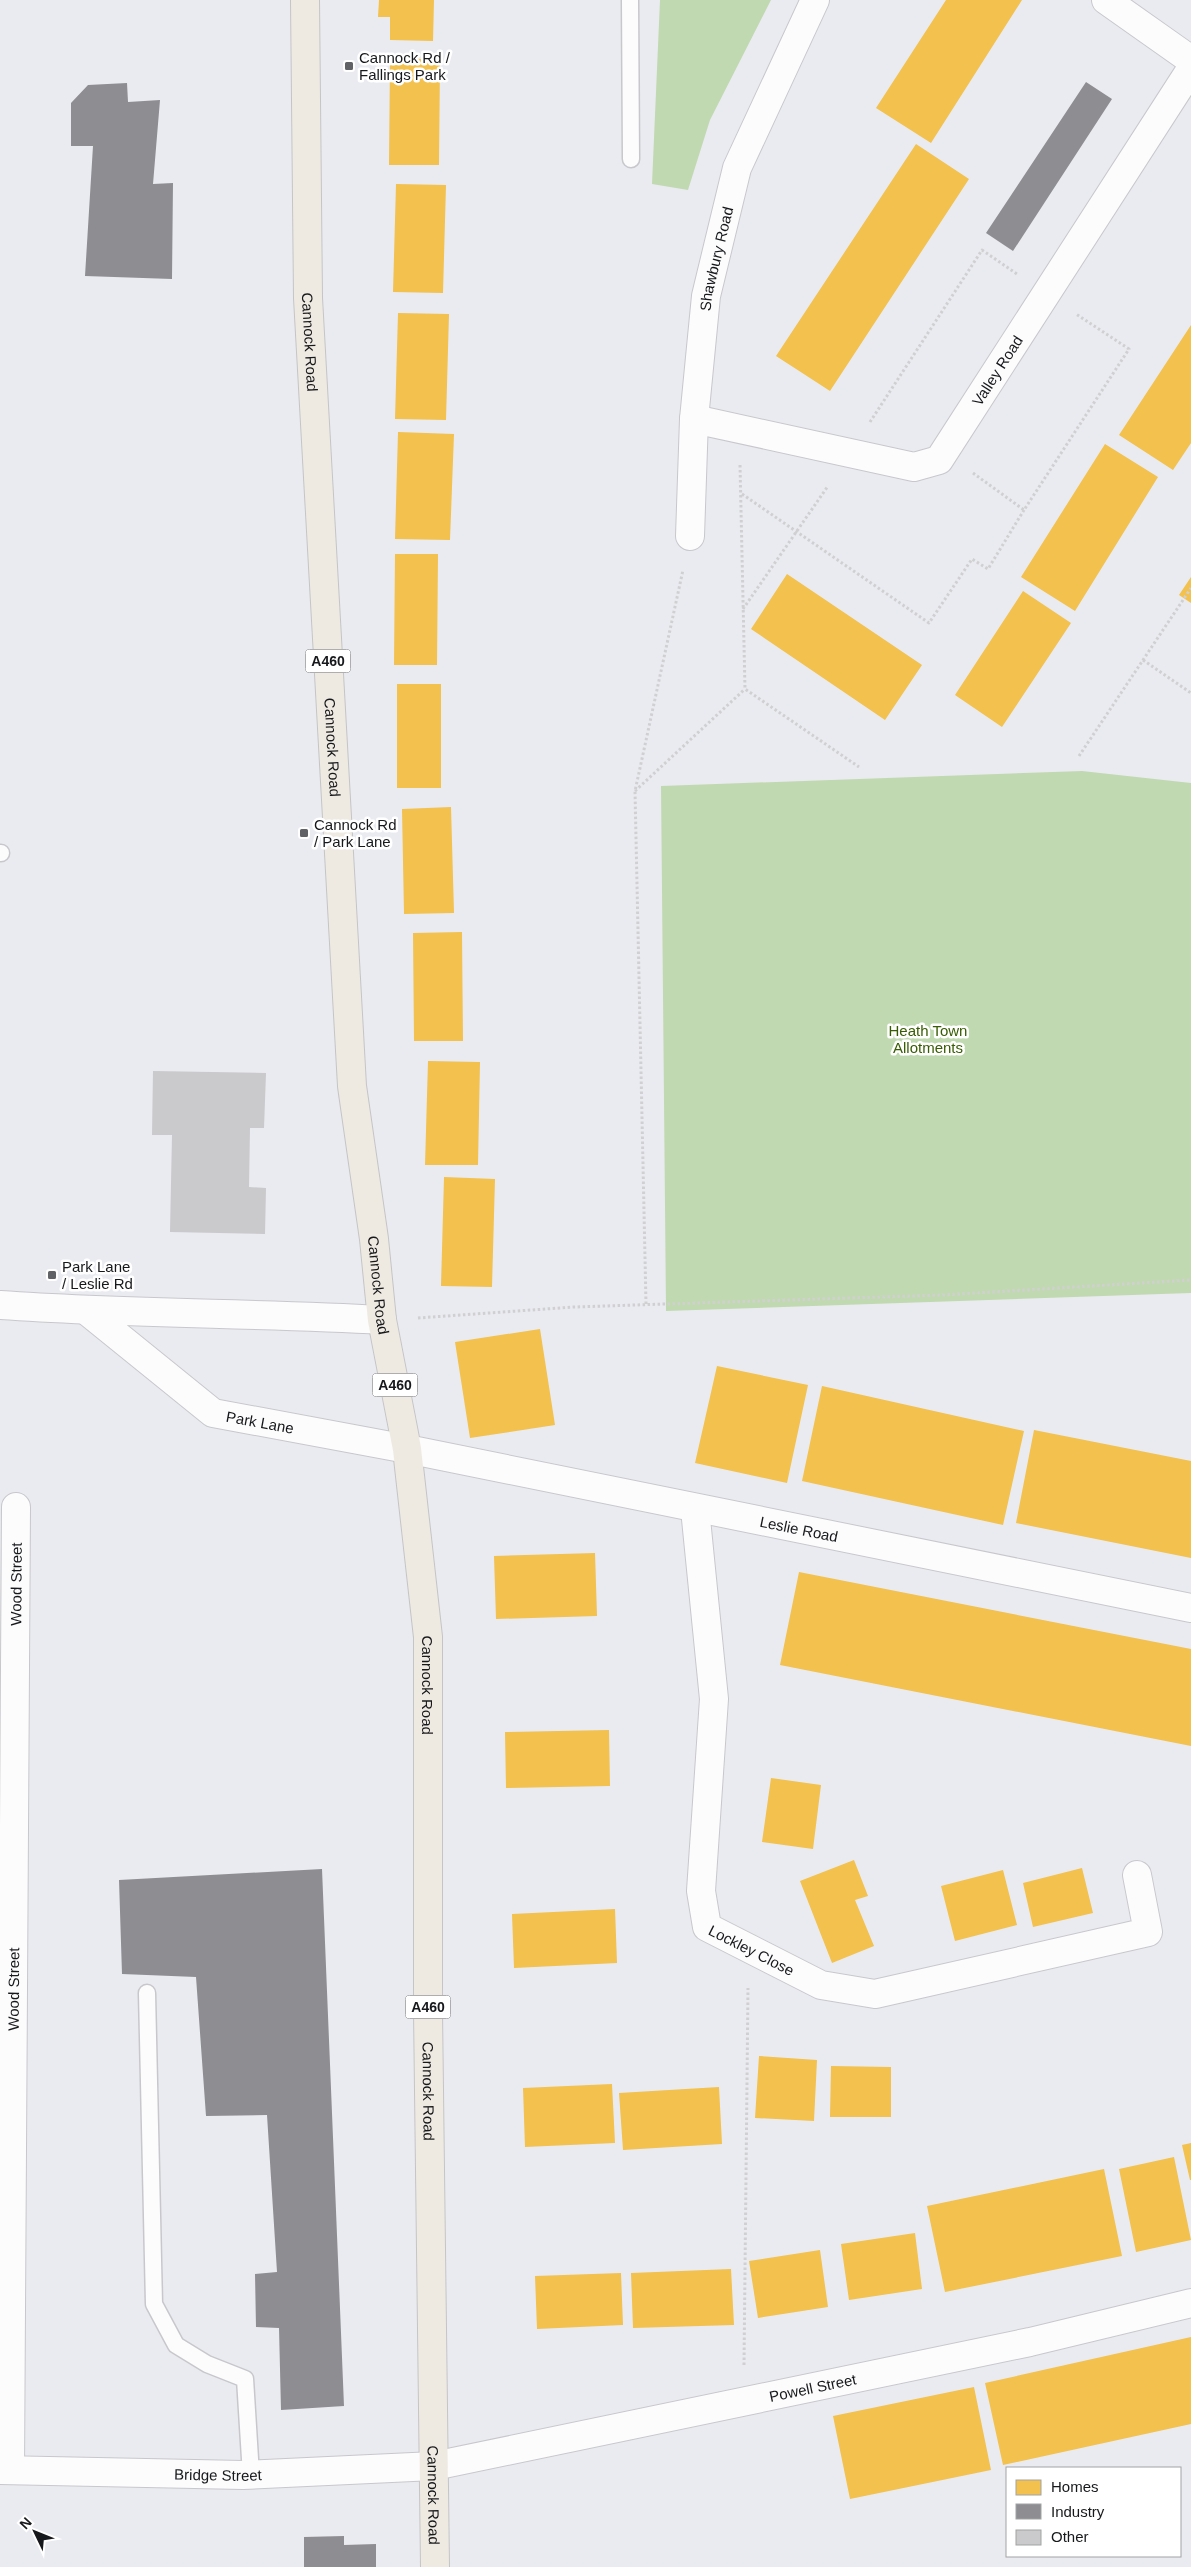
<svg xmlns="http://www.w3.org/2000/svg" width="1191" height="2567" viewBox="0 0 1191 2567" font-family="Helvetica,sans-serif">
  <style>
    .green { fill: #c1d9b0 }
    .homes { fill: #f2c14e }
    .industry { fill: #8d8d92 }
    .building { fill: #cac9cb }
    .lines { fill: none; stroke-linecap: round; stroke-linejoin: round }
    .service-casing { stroke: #c8c8cc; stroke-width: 19 }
    .minor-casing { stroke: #c8c8cc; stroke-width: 30 }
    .tertiary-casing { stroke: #c8c8cc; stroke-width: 30 }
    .trunk-casing { stroke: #c5c5c7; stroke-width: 30 }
    .path { stroke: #d0d0d1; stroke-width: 3; stroke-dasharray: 2.5 2.5; stroke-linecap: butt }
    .service { stroke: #fcfcfd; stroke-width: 16 }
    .minor { stroke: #fcfcfd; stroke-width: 28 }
    .tertiary { stroke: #fcfcfd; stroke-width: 28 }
    .trunk { stroke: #eeeae2; stroke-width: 28 }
    .poi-dot { fill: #616266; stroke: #fff; stroke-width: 2 }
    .labels { text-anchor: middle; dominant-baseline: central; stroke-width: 5; stroke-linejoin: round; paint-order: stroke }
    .shield { fill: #fff; stroke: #5d5d5f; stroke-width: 1 }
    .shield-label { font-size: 14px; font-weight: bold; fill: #17181b }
    .poi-label { font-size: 15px; fill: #17181b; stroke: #fff; text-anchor: start }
    .street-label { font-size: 15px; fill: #17181b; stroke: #fff }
    .park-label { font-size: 15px; fill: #385c02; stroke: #fff }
  </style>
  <rect width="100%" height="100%" fill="#eaebf0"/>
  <path class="green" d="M660,0h111l-61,120 -22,70 -36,-6z
    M1082,771l109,12v510l-525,18 -5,-525z"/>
  <path class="homes" d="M379,0h55l-1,41 -43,-1v-23h-12z
    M946,0h76l-91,143 -55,-35z
    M390,59h50l-1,106h-50z
    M916,144l53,35 -139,212 -54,-35z
    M396,184l50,1 -3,108 -50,-1z
    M398,313l51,1 -3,106 -51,-1z
    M1191,325v118l-18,27 -54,-35z
    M398,432l56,2 -4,106 -55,-1z
    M1105,444l53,33 -83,134 -54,-34z
    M395,554h43l-1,111h-43z
    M787,574l135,91 -37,55 -134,-91z
    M1191,577v26l-12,-8z
    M1023,591l48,32 -69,104 -47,-32z
    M397,684h44v104h-44z
    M451,807l3,106 -50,1 -2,-105z
    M462,932l1,109h-49l-1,-108z
    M428,1061l52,1 -2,103h-53z
    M444,1177l51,2 -3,108 -51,-1z
    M540,1329l15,96 -85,13 -15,-96z
    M717,1366l91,19 -21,98 -92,-20z
    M822,1386l202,45 -21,94 -201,-44z
    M1034,1430l157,31v97l-175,-35z
    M595,1553l2,63 -101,3 -2,-63z
    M799,1572l392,77v97l-411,-81z
    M609,1730l1,56 -104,2 -1,-56z
    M771,1778l50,7 -8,64 -51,-7z
    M854,1860l14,36 -13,4 19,46 -42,17 -32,-82z
    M1082,1868l11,45 -60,14 -10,-44z
    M1003,1870l14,55 -62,16 -14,-55z
    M615,1909l2,54 -103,5 -2,-54z
    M759,2056l58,4 -3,61 -59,-3z
    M831,2066l60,1v50h-61z
    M612,2084l3,59 -90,4 -2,-59z
    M719,2087l3,57 -99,6 -4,-57z
    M1191,2143v37h-1l-8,-35z
    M1174,2157l17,83 -55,12 -17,-83z
    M1104,2169l18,87 -177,36 -18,-86z
    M915,2233l7,56 -73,11 -8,-56z
    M820,2250l8,57 -70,11 -9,-57z
    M731,2269l3,56 -101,3 -2,-55z
    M621,2273l2,52 -86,4 -2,-53z
    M1191,2337v87l-188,41 -18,-82z
    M974,2387l17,83 -141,29 -17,-83z"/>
  <path class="industry" d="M1086,82l26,17 -99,152 -27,-18z
    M127,83l1,19 32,-2 -7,84 20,-1 -1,96 -87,-3 8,-130h-22v-43l17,-18z
    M322,1869l22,537 -63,4 -2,-82 -23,-1 -1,-53 22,-2 -10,-157 -61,1 -10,-139 -74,-3 -3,-94z
    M344,2536v9l32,-1v23h-72v-30z"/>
  <path class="building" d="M153,1071l113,2 -2,55h-14l-1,59 17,1 -1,46 -95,-2 2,-97h-20z"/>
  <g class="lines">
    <defs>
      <path id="service" d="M630,0l1,159
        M0,853h1
        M147,1993l7,311 22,41 31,19 38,15 6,96"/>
      <g id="minor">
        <path d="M1106,0l85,60"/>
        <path id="s1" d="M694,419l220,48 25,-7 252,-391"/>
        <path id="s2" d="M690,536l4,-117 12,-123 31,-128 78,-168"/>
        <path id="s3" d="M407,1449l784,159"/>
        <path id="s4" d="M695,1509l19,190 -13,192 6,36 114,58 54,9 273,-62 -11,-57"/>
        <path id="s5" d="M0,2470l243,5 191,-9 596,-124 161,-39"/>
        <path id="s6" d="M10,2470l6,-963"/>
      </g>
      <g id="tertiary">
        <path d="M0,1305c127,9 255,8 382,15"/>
        <path id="s7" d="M87,1311l126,102 194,36"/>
      </g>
      <g id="trunk">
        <path id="s8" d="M305,0l3,298 44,788 22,153 8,81 25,129 21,188v374l7,556"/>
      </g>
    </defs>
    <use href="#service" class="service-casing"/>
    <use href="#minor" class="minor-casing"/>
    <use href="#tertiary" class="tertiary-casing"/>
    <use href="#trunk" class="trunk-casing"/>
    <path class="path" d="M870,422l112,-172 35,24
      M740,465l5,224 114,78
      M973,473l51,37 105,-161 -53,-35
      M742,494l187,129 43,-64 16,10 36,-59
      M743,609l85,-123
      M1143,660l48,33
      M1079,756l112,-168
      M635,791l110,-102
      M646,1304l-11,-513 48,-221
      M418,1318l156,-11 369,-12 248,-15
      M744,2365l4,-377"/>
    <use href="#service" class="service"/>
    <use href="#minor" class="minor"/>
    <use href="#tertiary" class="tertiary"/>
    <use href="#trunk" class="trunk"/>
  </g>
  <g class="poi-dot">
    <rect x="344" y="61" width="10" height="10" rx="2.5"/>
    <rect x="299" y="828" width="10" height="10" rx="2.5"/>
    <rect x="47" y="1270" width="10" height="10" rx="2.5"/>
  </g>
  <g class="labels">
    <g class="shield">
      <rect x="305.5" y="649.5" width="45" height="23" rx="4"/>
      <rect x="372.5" y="1373.5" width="45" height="23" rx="4"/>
      <rect x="405.5" y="1995.5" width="45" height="23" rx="4"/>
    </g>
    <g class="shield-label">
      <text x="328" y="661">A460</text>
      <text x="395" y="1385">A460</text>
      <text x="428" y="2007">A460</text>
    </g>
    <g class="poi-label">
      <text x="359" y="57">Cannock Rd /<tspan x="359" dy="17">Fallings Park</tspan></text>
      <text x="314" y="824">Cannock Rd<tspan x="314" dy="17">/ Park Lane</tspan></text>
      <text x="62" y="1266">Park Lane<tspan x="62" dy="17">/ Leslie Rd</tspan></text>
    </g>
    <g class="street-label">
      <text stroke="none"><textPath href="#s2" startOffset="279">Shawbury Road</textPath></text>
      <text stroke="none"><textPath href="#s8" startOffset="342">Cannock Road</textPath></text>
      <text stroke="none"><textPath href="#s1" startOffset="358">Valley Road</textPath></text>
      <text stroke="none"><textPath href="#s8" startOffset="748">Cannock Road</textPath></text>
      <text stroke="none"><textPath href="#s8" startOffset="1288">Cannock Road</textPath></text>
      <text stroke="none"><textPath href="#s7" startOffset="210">Park Lane</textPath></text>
      <text stroke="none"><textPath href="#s3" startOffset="400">Leslie Road</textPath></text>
      <text stroke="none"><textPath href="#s6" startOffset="886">Wood Street</textPath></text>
      <text stroke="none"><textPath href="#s8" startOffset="1692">Cannock Road</textPath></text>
      <text stroke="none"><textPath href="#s4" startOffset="470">Lockley Close</textPath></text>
      <text stroke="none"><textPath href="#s6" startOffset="481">Wood Street</textPath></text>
      <text stroke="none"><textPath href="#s8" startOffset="2098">Cannock Road</textPath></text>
      <text stroke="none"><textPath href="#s5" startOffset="821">Powell Street</textPath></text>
      <text stroke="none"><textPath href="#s5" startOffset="218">Bridge Street</textPath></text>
      <text stroke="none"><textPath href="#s8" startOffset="2502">Cannock Road</textPath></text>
    </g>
    <g class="park-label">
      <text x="928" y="1030">Heath Town<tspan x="928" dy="17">Allotments</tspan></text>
    </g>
  </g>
  <rect x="1006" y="2467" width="175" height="90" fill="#ffffff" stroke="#a2a3a4"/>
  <rect x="1016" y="2480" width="25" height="15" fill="#f2c14e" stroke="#a2a3a4"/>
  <text x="1051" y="2492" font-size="15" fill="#17181b">Homes</text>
  <rect x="1016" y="2504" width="25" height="15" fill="#8d8d92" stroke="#a2a3a4"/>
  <text x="1051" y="2517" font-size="15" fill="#17181b">Industry</text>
  <rect x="1016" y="2530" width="25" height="15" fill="#cac9cb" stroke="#a2a3a4"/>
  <text x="1051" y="2542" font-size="15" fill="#17181b">Other</text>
  <g transform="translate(35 2532) rotate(313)" stroke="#ffffff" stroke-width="4" paint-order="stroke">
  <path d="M0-4L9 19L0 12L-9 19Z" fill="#17181b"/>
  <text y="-8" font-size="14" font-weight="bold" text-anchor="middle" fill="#17181b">N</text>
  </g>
</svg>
